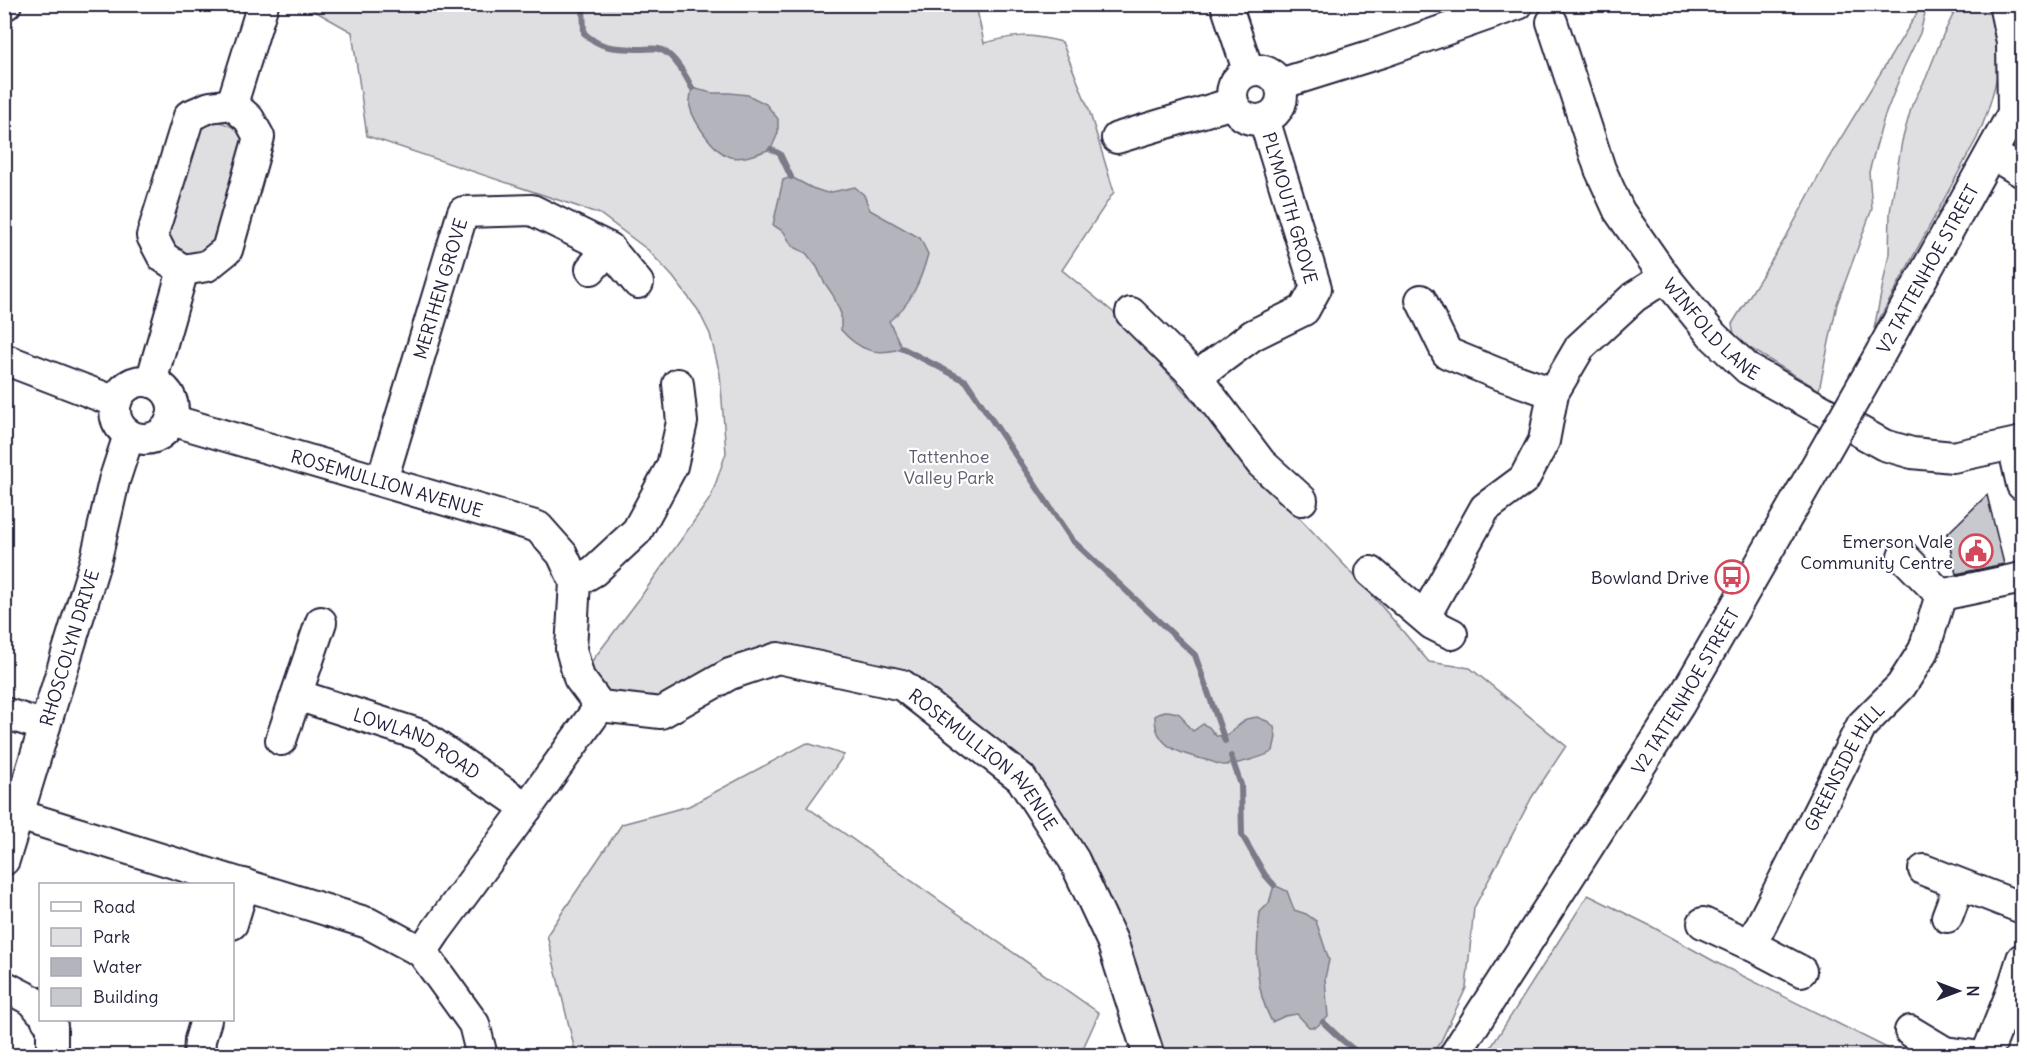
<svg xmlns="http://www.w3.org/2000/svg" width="2027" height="1060" viewBox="0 0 2027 1060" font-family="Delius,sans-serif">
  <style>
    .green { fill: #dfdfe2; stroke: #80808e; stroke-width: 1.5 }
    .water { fill: #b4b4bc; stroke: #7a7a88; stroke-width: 1.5 }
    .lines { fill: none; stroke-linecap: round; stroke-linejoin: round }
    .stream { stroke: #7a7a88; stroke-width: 6 }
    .building { fill: #c8c8cf; stroke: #22223b; stroke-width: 1.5 }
    .minor-casing { stroke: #22223b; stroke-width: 34 }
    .minor { stroke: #fff; stroke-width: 30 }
    .minor-bridge-casing { stroke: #22223b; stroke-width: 34; stroke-linecap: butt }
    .minor-bridge { stroke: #fff; stroke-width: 30 }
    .labels { text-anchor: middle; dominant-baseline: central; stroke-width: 4.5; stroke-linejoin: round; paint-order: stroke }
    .street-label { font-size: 18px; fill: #22223b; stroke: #fff }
    .park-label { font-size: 18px; fill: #5b5b6d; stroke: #fff }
    .poi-label { font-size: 18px; fill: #22223b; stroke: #fff; text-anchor: end }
  </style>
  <rect width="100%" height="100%" fill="#fff"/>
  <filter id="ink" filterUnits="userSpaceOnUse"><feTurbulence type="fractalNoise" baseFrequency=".0167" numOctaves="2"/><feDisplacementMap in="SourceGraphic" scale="12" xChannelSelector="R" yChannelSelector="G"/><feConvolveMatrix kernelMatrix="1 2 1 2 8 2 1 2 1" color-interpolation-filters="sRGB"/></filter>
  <g filter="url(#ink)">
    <path class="green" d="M304,5h672l8,38c36,-9 43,-9 78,-1l27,68 25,82 -52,78 51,42 146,163 107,113 63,74 41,6 96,78 -34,51 -58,111 -8,80 -25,53 -10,14h-282l-128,-277 -119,-93 -124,-27 -117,55 -61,-7 -21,-28 58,-76 74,-105 15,-44 -6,-79 -10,-40 -12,-24 -25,-33 -25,-27 -48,-36 -233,-78 -15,-104z
      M1922,5h5l-7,28 -17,36 -19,49 -15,54 3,37 -35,95 -18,86 -84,-51 -3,-15 54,-87 42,-78z
      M1958,5h27c4,8 11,20 14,29 6,28 -11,80 -22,104l-103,191 15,-75 1,-42 12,-71 10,-36 14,-27 17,-43z
      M211,120c16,3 29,8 35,23l-35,114 -26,8 -23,-39 33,-102z
      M807,743l37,12 -37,52 292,206 -19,42h-504l-29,-120 75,-111 67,-18z
      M1588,895l61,30 70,39 182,91h-415z"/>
    <path class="water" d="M692,88l20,5h18l18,2 18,9 12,15v14l-7,16c-12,4 -28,11 -41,8 -16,-5 -36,-35 -40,-50 -1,-6 1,-13 2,-19z
      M791,177l21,11 15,5 28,-6 9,8 6,15 50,28 8,16c-7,26 -17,51 -39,67l13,27c-26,9 -43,2 -61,-18v-16l-8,-19 -9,-13 -7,-15 -11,-14 -14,-7 -8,-14 -11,-7 10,-45z
      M1164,711c25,1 15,9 29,20l10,-7 6,3 7,9 12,-1 18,-16 11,-2 12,5 5,5 2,10 -3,14c-8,6 -39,14 -49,14 -6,0 -12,-4 -18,-5 -25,-6 -52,-13 -51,-44z
      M1274,885l13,6 7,19 12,4 10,7 13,39 -4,18 3,39 -12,10h-7l-12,-13 -12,2 -13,6c-19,-35 -16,-72 -12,-110l9,-9z"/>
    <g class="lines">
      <path class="stream" d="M583,4l1,29c18,17 32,15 56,16 6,0 14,-1 19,0 14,4 27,27 33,39
        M771,149l9,5 11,23
        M902,348l64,33 106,159 123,115 30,86
        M1231,756l10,29 1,50 23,40 9,10
        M1323,1022l19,18 20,16"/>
    </g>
    <path class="building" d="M1987,495l17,69 -48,10 -9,-40z"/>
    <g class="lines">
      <defs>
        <g id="minor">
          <path d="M1226,4l22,66"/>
          <path d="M2004,4l8,38 1,71"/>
          <path d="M4,5l2,-1"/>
          <path id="s1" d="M1552,22l48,147 19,42 46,66 48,59 35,33 136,76 28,8 41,4 69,-15"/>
          <circle cx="1257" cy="95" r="25"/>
          <path d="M1280,84l102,-32 136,-48"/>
          <path d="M232,104l31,-100"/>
          <path d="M1117,138l116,-35"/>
          <path d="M1992,154l30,18"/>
          <path d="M591,269l18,-21"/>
          <path d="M1421,300l26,53 49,20 57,20"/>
          <path d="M1131,313l65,64 65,86 41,37"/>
          <path d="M4,359l112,43"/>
          <path id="s2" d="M1874,365l148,-268"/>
          <path d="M1196,377l57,-42 51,-25 12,-22 -52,-169"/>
          <circle cx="144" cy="410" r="29"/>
          <path d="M151,382l32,-112 -20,-13 -11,-21 37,-120 21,-9 22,-3 17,15 10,18 -32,113 -20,16 -24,4"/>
          <path id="s3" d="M171,420l367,107 24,27 13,28 -4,67 8,29 21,28 61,7 69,-39 48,-16 124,27 119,93 53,82 38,81 37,115"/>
          <path d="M2013,445l9,40"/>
          <path id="s4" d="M382,480l81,-268 69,-2 77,38 29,35"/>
          <path d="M1903,556l38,39"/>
          <path d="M1371,572l61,52 20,10"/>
          <path d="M575,582l19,-11 43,-40 35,-65 10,-44 -4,-38"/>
          <path d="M1425,616l60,-108 39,-29 20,-38 9,-48 27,-46 54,-50 31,-20"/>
          <path id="s5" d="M297,695l124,40 106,73"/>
          <path d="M4,713l41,13"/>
          <path d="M281,740l40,-118"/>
          <path d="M19,815l349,108 54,29 52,72 8,32"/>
          <path id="s6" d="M4,860l92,-301 18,-78 15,-46"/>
          <path d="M1924,870l98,38"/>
          <path d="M1947,917l12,-32"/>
          <path d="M1703,923l48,22 50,26"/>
          <path d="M232,924l12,-40"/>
          <path id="s7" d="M1751,945l111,-220 39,-39 23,-36 17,-55 81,-17"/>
          <path d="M422,952l14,-21 91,-123 73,-102"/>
          <path d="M4,986l29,15 7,9"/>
          <path d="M47,1020l5,6v30"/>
          <path d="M1910,1031l35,21 29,4"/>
          <path d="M199,1056l1,-16 6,-20"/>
          <path id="s8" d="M1454,1056l225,-351 119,-207"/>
          <path d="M1986,1056l25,-62 11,-35"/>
        </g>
      </defs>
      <use href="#minor" class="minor-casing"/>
      <use href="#minor" class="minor"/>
      <defs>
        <path id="minor-bridge" d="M1798,498l76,-133"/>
      </defs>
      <use href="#minor-bridge" class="minor-bridge-casing"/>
      <use href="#minor-bridge" class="minor-bridge"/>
    </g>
  </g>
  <defs>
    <symbol id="civic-ring" viewBox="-11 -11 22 22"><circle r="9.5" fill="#fff" stroke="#d1495b" stroke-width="1.5"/><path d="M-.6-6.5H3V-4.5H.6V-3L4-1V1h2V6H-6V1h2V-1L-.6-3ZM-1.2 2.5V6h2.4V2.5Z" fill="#d1495b"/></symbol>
    <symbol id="bus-ring" viewBox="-11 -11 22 22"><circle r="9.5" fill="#fff" stroke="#d1495b" stroke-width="1.5"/><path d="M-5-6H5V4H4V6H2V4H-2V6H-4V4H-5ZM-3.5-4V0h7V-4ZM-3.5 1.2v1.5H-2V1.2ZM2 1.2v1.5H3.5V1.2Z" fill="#d1495b"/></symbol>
  </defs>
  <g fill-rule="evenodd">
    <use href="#civic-ring" x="1957" y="532" width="38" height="38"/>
    <use href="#bus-ring" x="1713" y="558" width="38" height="38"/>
  </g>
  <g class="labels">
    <g class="street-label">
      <text transform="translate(1290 208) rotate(74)">PLYMOUTH GROVE</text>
      <text stroke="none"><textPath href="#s2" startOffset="110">V2 TATTENHOE STREET</textPath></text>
      <text stroke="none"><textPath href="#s4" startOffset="200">MERTHEN GROVE</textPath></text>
      <text stroke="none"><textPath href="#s1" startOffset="351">WINFOLD LANE</textPath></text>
      <text stroke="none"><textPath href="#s3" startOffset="225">ROSEMULLION AVENUE</textPath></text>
      <text stroke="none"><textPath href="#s6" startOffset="222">RHOSCOLYN DRIVE</textPath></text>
      <text stroke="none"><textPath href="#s8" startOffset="432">V2 TATTENHOE STREET</textPath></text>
      <text stroke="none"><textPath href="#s5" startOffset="130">LOWLAND ROAD</textPath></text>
      <text stroke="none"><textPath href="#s3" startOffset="1011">ROSEMULLION AVENUE</textPath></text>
      <text stroke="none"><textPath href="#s7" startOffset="201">GREENSIDE HILL</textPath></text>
    </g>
    <g class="park-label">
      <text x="949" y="456">Tattenhoe<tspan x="949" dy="21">Valley Park</tspan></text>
    </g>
    <g class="poi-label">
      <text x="1953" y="541">Emerson Vale<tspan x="1953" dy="21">Community Centre</tspan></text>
      <text x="1709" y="577">Bowland Drive</text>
    </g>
  </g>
  <rect width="2027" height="1060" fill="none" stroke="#fff" stroke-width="24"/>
  <rect x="12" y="12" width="2003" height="1036" fill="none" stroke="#22223b" stroke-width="2" filter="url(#ink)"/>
  <rect x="39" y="883" width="195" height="138" fill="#ffffff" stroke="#a7a7b1" stroke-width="1.5"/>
  <rect x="51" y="902" width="30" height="9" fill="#ffffff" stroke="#a7a7b1" stroke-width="1.5"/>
  <text x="93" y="913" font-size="18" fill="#22223b">Road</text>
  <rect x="51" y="928" width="30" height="18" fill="#dfdfe2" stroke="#a7a7b1" stroke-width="1.5"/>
  <text x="93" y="943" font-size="18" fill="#22223b">Park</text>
  <rect x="51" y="958" width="30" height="18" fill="#b4b4bc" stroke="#a7a7b1" stroke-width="1.5"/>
  <text x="93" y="973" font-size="18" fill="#22223b">Water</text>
  <rect x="51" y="988" width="30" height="18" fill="#c8c8cf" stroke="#a7a7b1" stroke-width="1.5"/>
  <text x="93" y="1003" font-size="18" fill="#22223b">Building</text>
  <g transform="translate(1958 991) rotate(90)" stroke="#ffffff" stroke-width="4.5" paint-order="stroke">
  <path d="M0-4.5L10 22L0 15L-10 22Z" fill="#22223b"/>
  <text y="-9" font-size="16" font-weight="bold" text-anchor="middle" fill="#22223b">N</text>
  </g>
</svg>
